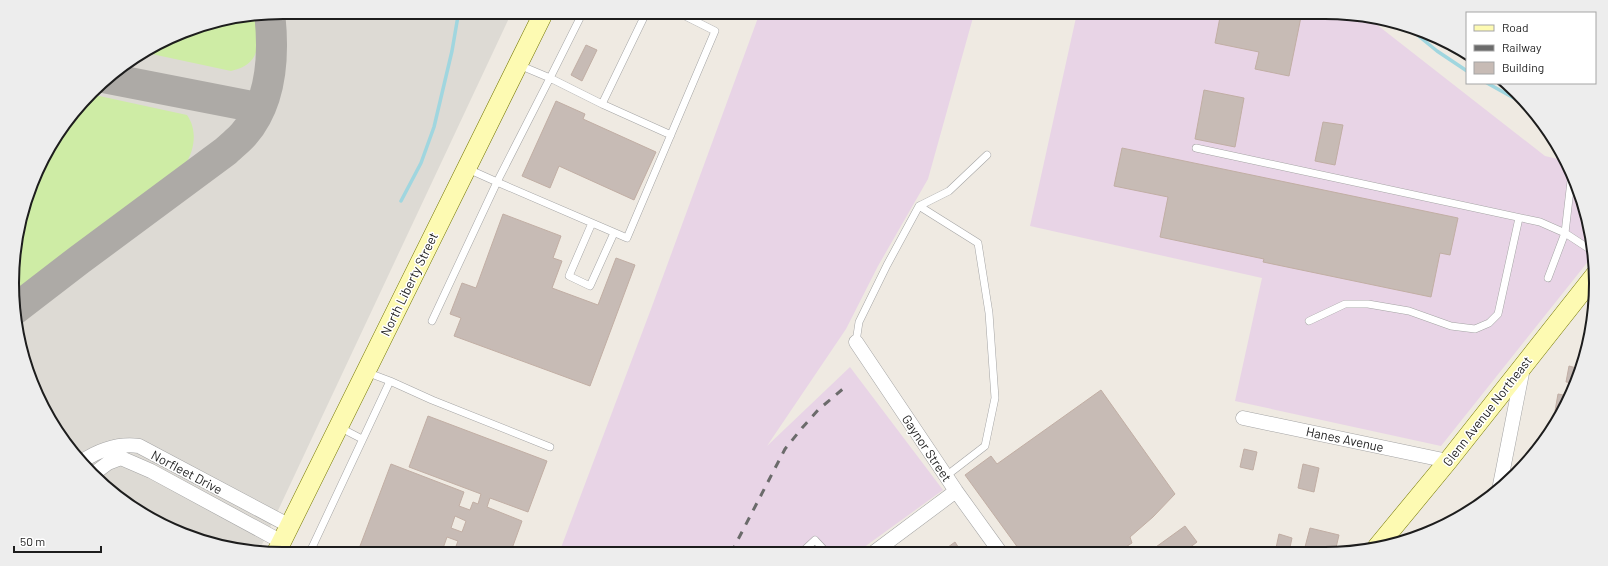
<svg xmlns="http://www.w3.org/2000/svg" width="1608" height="566" viewBox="0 0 1608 566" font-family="Barlow,sans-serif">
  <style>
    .industrial { fill: #e8d4e6 }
    .airport { fill: #dddad4 }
    .grass { fill: #ceeca5 }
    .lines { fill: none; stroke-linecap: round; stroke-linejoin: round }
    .stream { stroke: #a0d6df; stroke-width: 3.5 }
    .taxiway { stroke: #adaaa6; stroke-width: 31 }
    .building { fill: #c7bbb5; stroke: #c1aea4; fill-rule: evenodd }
    .lane-casing { stroke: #a4a4a4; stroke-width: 8 }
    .street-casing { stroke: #a4a4a4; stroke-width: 15 }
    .secondary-casing { stroke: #757800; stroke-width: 20 }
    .lane { stroke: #fff; stroke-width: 7 }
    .street { stroke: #fff; stroke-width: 14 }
    .secondary { stroke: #fdfab2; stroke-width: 19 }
    .rail { stroke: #6b6b6b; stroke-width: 3; stroke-dasharray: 8 8; stroke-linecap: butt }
    .labels { text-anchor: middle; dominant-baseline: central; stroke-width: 3; stroke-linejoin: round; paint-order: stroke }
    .street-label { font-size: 13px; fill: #1d1d1d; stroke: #fff }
    .rim { fill: none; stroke: #1d1d1d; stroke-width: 2 }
  </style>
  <rect width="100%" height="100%" fill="#efeae2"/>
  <path class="industrial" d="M1325,12l42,5 178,139 21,5 16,35 12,51v7l-153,192 -206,-45 27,-123 -232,-52 47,-213z
    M974,14l-46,165 -50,87 -32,63 -79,117 83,-79 93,123 -87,63h-297l92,-244 108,-294z"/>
  <path class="airport" d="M510,16l-251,535 -46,-6 -81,-37 -40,-33 -34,-41 -37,-81 -8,-52 1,-53 26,-85 28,-45 36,-39 76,-46 50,-16z"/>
  <path class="grass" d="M230,17h27c2,26 5,47 -26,54l-84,-18 33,-20z
    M90,94l97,21c12,17 7,41 -7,56l-167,125 1,-48 26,-85 28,-45z"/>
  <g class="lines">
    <path class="stream" d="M1404,24l33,27 30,20
      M1487,83l45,25
      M401,201l20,-38 13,-36 18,-76 6,-35"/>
    <path class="taxiway" d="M106,78l154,30
      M14,310l65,-50 147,-109c6,-6 13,-11 18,-17 27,-31 30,-78 26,-117"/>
  </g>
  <path class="building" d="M1221,12h81l-13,64 -34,-7 4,-17 -44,-9z
    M586,45l11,5 -15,31 -11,-6z
    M1204,90l40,8 -9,49 -40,-8z
    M556,101l29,13 -2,5 73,33 -22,48 -75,-34 -9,22 -28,-12z
    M1323,122l20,3 -8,40 -20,-4z
    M1122,148l336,70 -8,37 -10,-2 -9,44 -168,-35 1,-3 -104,-22 8,-40 -54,-11z
    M503,214l58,22 -8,22 9,3 -10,27 46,17 18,-47 19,7 -45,121 -136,-50 7,-18 -11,-4 12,-31 14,5z
    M1569,366l11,3 -6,14 -8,-1z
    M1101,390l74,104 -22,23 -23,20 2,6 -14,9h-97l-56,-77 26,-19 6,8z
    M1558,394l11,2 -7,16 -7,-1z
    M428,416l119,45 -19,51 -38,-14 -3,9 35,14 -12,33h-57l5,-13 -11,-4 -6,17h-84l34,-90 73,28 -5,14 11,4 3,-8 5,2 3,-10 -72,-27zM455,516l11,5 -4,11 -11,-4z
    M1244,449l13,3 -4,18 -13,-3z
    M1303,464l16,4 -5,24 -16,-4z
    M1185,526l12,16 -13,10h-35z
    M1310,528l29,7 -4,17h-10l-20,-5z
    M1279,534l13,4 -3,14 -13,-4z
    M955,542l7,11h-22z"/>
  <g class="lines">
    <defs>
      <path id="lane" d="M645,15l-43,89 69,31
        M519,65l31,13 31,-62
        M1196,148l344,74 25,11 29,19
        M468,169l29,13 53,-104 52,26
        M919,206l59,37 11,70 6,85 -10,48 -39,30
        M592,223l-23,53 21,10 24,-53
        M1548,278l17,-45 6,-52
        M432,321l65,-139 130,56 88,-207 -32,-16
        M1309,321l36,-17h23l41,7 42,15 24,3 14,-6 9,-9 21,-96
        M856,342l3,-20 28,-57 32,-59 30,-15 38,-36
        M390,381l42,19 118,47
        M339,427l23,12
        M985,552l11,-6
        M801,553l14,-13 12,13
        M309,554l81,-173 -24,-9
        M345,554l1,-1"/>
      <path id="street" d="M856,342l100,149 44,61
        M1243,418l205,43
        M81,462c18,-12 36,-19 58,-16l151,80
        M92,475l16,-12 13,-5 30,13 131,71
        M1499,490l24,-122
        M873,553l83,-62"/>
      <path id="secondary" d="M1377,547l71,-86 147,-186
        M276,553l266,-537"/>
    </defs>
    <use href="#lane" class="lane-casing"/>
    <use href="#street" class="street-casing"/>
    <use href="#secondary" class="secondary-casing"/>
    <use href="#lane" class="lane"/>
    <use href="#street" class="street"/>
    <use href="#secondary" class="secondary"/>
    <path class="rail" d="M731,553l54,-104 17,-21 16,-18 26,-22"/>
  </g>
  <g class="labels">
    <g class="street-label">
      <text transform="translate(409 284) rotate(-64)">North Liberty Street</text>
      <text transform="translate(1487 411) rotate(-52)">Glenn Avenue Northeast</text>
      <text transform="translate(1345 439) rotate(12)">Hanes Avenue</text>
      <text transform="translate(927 448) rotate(56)">Gaynor Street</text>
      <text transform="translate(187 472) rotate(28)">Norfleet Drive</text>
    </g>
  </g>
  <path d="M0 0H1608V566H0ZM283 19H1325A264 264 0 0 1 1589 283V283A264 264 0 0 1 1325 547H283A264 264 0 0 1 19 283V283A264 264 0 0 1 283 19Z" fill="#ededed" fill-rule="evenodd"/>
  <path class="rim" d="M283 19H1325A264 264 0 0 1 1589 283V283A264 264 0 0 1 1325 547H283A264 264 0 0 1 19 283V283A264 264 0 0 1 283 19Z"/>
  <rect x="1466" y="12" width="130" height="72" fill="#ffffff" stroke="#a5a5a5"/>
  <rect x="1474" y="25" width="20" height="6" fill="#fdfab2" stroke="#a5a5a5"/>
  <text x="1502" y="32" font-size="12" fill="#1d1d1d">Road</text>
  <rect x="1474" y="45" width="20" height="6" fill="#6b6b6b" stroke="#a5a5a5"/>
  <text x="1502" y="52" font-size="12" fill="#1d1d1d">Railway</text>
  <rect x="1474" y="62" width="20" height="12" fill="#c7bbb5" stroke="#a5a5a5"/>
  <text x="1502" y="72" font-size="12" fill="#1d1d1d">Building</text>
  <path d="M14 546v6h87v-6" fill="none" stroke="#1d1d1d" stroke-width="2"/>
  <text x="20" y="546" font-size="12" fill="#1d1d1d" stroke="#ffffff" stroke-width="3" paint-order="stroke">50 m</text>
</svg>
